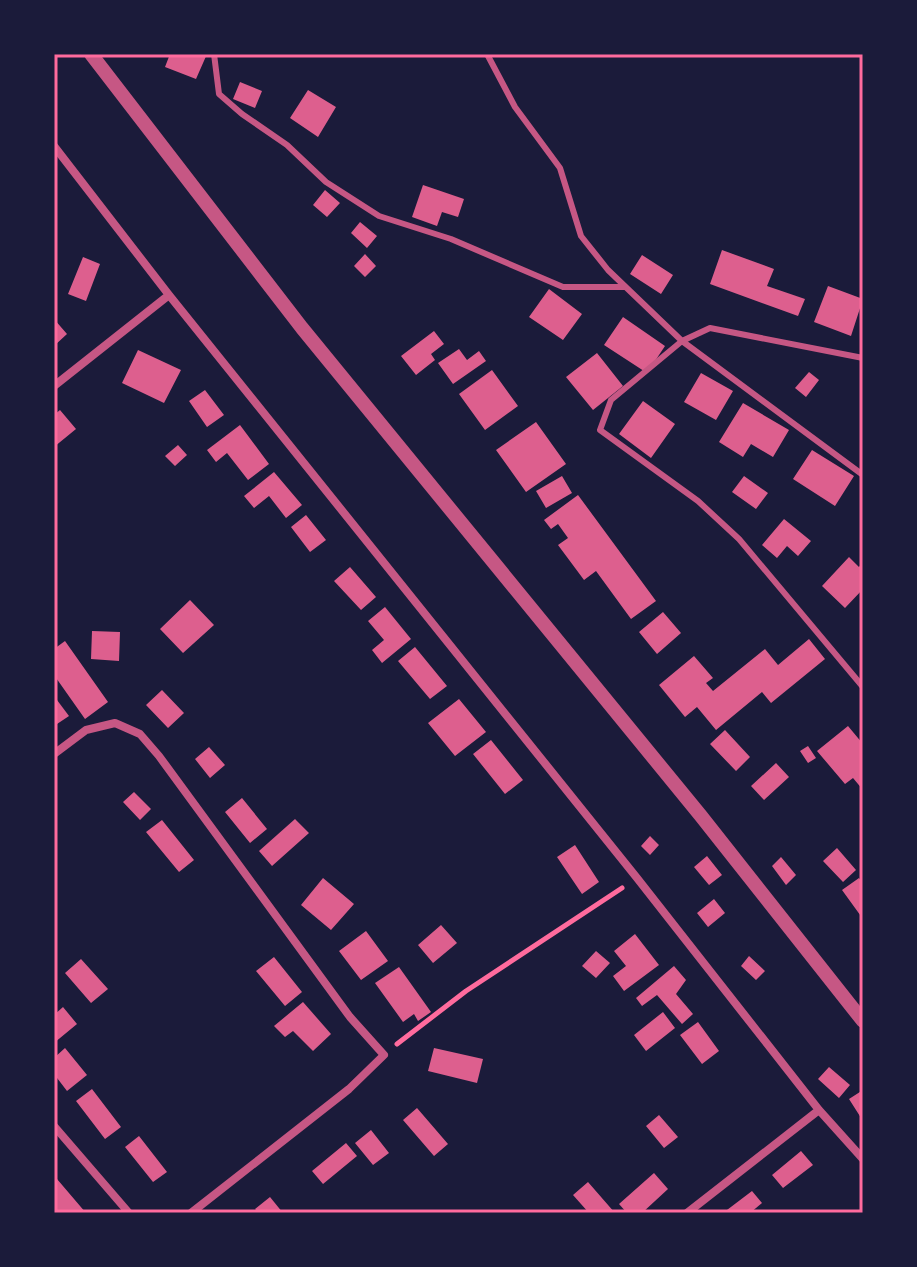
<svg xmlns="http://www.w3.org/2000/svg" width="917" height="1267" viewBox="0 0 917 1267" font-family="Manrope,sans-serif">
  <style>
    .building { fill: #dd5f8e }
    .lines { fill: none; stroke-linecap: round; stroke-linejoin: round }
    .path { stroke: #ff6b9d; stroke-width: 5 }
    .service { stroke: #c65784; stroke-width: 6 }
    .minor { stroke: #c65784; stroke-width: 8 }
    .tertiary { stroke: #c65784; stroke-width: 14 }
    .neatline { fill: none; stroke: #ff6b9d; stroke-width: 3 }
  </style>
  <rect width="100%" height="100%" fill="#1b1b3a"/>
  <path class="building" d="M170,54h37l-11,25 -31,-12z
    M240,82l22,9 -7,17 -22,-9z
    M308,90l28,17 -18,30 -28,-19z
    M423,185l41,14 -6,18 -16,-5 -5,14 -25,-9z
    M325,190l15,13 -13,14 -14,-12z
    M360,222l17,14 -10,12 -16,-15z
    M722,250l52,19 -7,17 38,13 -7,17 -88,-32z
    M365,254l11,12 -11,11 -11,-11z
    M642,255l31,20 -12,19 -31,-20z
    M83,257l17,7 -14,37 -18,-7z
    M828,286l35,13 -12,37 -37,-14z
    M549,289l33,25 -19,26 -34,-23z
    M623,317l42,29 -18,27 -43,-28z
    M54,319l13,15 -13,12z
    M434,331l10,13 -13,10 4,6 -19,15 -15,-19z
    M459,349l8,11 12,-9 7,10 -33,23 -15,-21z
    M138,350l43,20 -17,33 -42,-20z
    M597,353l26,33 -30,24 -27,-33z
    M492,370l26,36 -33,24 -26,-36z
    M809,372l10,8 -13,17 -11,-9z
    M701,373l32,18 -17,29 -32,-18z
    M205,390l19,25 -17,12 -18,-26z
    M643,401l32,23 -24,34 -32,-24z
    M743,403l46,27 -16,27 -22,-13 -8,13 -24,-15z
    M60,410l16,19 -22,18v-32z
    M536,422l30,42 -40,28 -30,-42z
    M240,425l29,39 -21,16 -21,-27 -11,9 -9,-12z
    M178,445l9,10 -12,11 -10,-10z
    M812,450l42,26 -19,30 -42,-27z
    M274,472l28,33 -16,13 -17,-22 -15,12 -10,-12z
    M562,476l10,17 -26,15 -10,-17z
    M744,476l24,17 -12,16 -24,-17z
    M578,495l78,106 -25,18 -35,-48 -12,9 -26,-35 10,-7 -10,-14 -7,5 -7,-9z
    M306,515l20,25 -16,12 -19,-25z
    M784,519l27,22 -13,15 -11,-10 -10,12 -15,-13z
    M849,557l10,10 4,-5v27l-18,19 -23,-22z
    M350,567l26,30 -15,13 -27,-29z
    M190,600l24,25 -31,28 -23,-24z
    M385,607l26,32 -29,24 -10,-13 12,-10 -16,-19z
    M663,612l18,21 -24,21 -18,-22z
    M92,631l28,1 -1,29 -28,-2z
    M809,639l16,20 -54,44 -9,-11 -46,38 -19,-23 -12,10 -26,-32 35,-29 19,22 -7,5 7,8 52,-42 13,16z
    M65,641l43,61 -23,17 -31,-44v-26z
    M415,647l32,39 -17,13 -32,-38z
    M162,690l22,23 -16,15 -22,-23z
    M459,699l27,33 -31,24 -27,-33z
    M57,700l12,16 -15,10v-24z
    M848,726l15,18v46l-10,-12 -8,6 -28,-33z
    M725,730l25,27 -14,14 -26,-27z
    M491,740l32,40 -18,14 -32,-40z
    M808,746l8,12 -8,5 -8,-12z
    M209,747l16,18 -15,13 -15,-19z
    M776,763l13,14 -25,23 -13,-14z
    M134,792l17,17 -11,11 -17,-18z
    M242,798l25,31 -17,14 -25,-31z
    M295,819l14,14 -37,33 -13,-15z
    M162,820l32,40 -15,12 -33,-40z
    M650,836l9,9 -9,10 -9,-9z
    M575,845l24,37 -17,12 -25,-37z
    M837,848l19,22 -13,12 -20,-21z
    M707,856l15,19 -13,10 -15,-18z
    M781,857l15,18 -10,10 -14,-19z
    M323,878l31,26 -23,26 -30,-25z
    M859,878l4,6v35l-21,-29z
    M714,899l11,14 -17,14 -11,-14z
    M441,925l16,18 -24,20 -15,-18z
    M366,931l22,30 -27,19 -22,-29z
    M635,934l24,31 -35,26 -11,-15 13,-10 -12,-15z
    M596,951l14,12 -14,15 -14,-12z
    M749,956l16,15 -9,9 -15,-14z
    M274,957l28,35 -17,14 -29,-35z
    M81,959l27,30 -17,14 -26,-30z
    M674,966l12,14 -10,14 17,20 -11,10 -25,-29 -15,11 -6,-8z
    M399,967l32,45 -13,9 -4,-7 -11,8 -28,-39z
    M303,1002l28,32 -18,17 -20,-20 -8,6 -11,-11z
    M63,1007l14,17 -23,19v-28z
    M663,1012l12,16 -29,23 -12,-16z
    M698,1022l21,29 -17,13 -22,-29z
    M65,1048l22,27 -20,16 -13,-17v-16z
    M434,1048l49,11 -6,24 -49,-12z
    M829,1067l21,18 -11,13 -21,-19z
    M92,1089l29,38 -16,12 -29,-38z
    M863,1090v31l-14,-22z
    M417,1108l31,36 -14,12 -31,-36z
    M659,1115l19,22 -14,11 -18,-22z
    M371,1130l18,23 -16,12 -18,-22z
    M139,1136l28,36 -14,10 -28,-35z
    M346,1143l11,13 -34,28 -11,-13z
    M801,1151l12,14 -30,23 -11,-13z
    M654,1173l14,16 -26,24h-15l-8,-9z
    M57,1179l29,34h-32v-32z
    M588,1182l27,31h-26l-16,-18z
    M752,1191l10,12 -12,10h-27z
    M270,1197l13,16h-24l-4,-4z"/>
  <g class="lines">
    <path class="path" d="M397,1044l69,-53 156,-103"/>
    <path class="service" d="M214,54l5,40 23,20 45,31 39,37 53,34 72,23 112,48h61
      M487,54l28,53 45,61 21,68 27,34 74,71 181,134
      M863,358l-153,-30 -28,13 -71,59 -11,30 98,71 41,38 124,148"/>
    <path class="minor" d="M54,146l115,149 468,583 182,232 44,49
      M54,386l115,-91
      M54,754l32,-24 29,-7 25,11 19,22 191,261 34,38 -35,34 -158,124
      M54,1126l75,87
      M687,1213l132,-103"/>
    <path class="tertiary" d="M91,54l211,274 399,488 162,205"/>
  </g>
  <rect width="917" height="1267" fill="none" stroke="#1b1b3a" stroke-width="112"/>
  <rect x="56" y="56" width="805" height="1155" class="neatline"/>
</svg>
